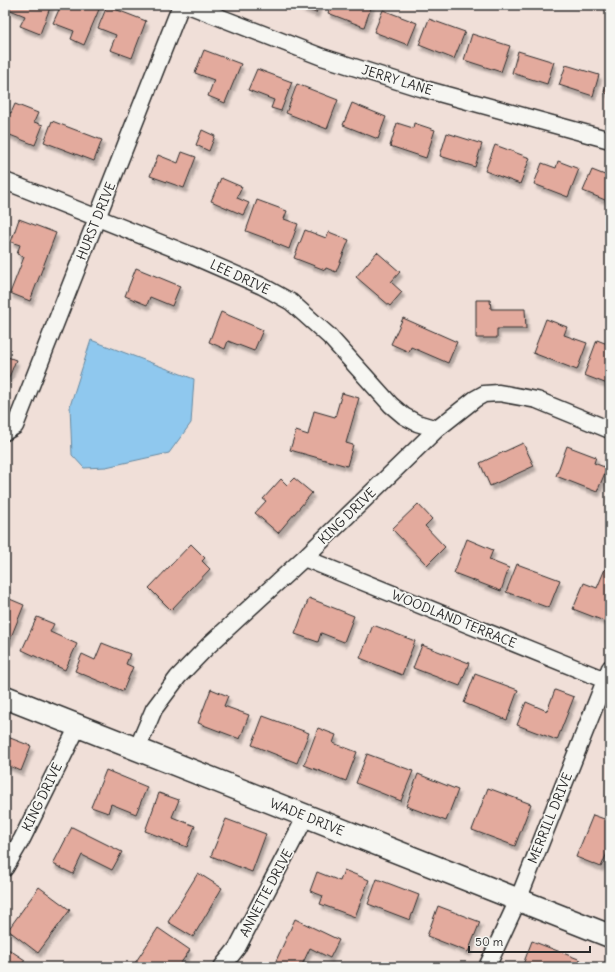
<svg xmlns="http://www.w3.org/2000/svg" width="615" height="972" viewBox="0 0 615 972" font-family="Delius,sans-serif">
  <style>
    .water { fill: #8fc8ee; stroke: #6789a0 }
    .building { fill: #e3aa9d; stroke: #2b2b2b; filter: url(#shadow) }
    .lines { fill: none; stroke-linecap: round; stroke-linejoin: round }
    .street-casing { stroke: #2b2b2b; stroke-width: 19 }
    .secondary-casing { stroke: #2b2b2b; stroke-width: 25 }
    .street { stroke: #f6f6f2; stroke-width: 16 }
    .secondary { stroke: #f6f6f2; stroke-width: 22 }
    .labels { text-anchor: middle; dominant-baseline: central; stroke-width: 3.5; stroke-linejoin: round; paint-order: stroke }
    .street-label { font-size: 13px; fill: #2b2b2b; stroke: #f6f6f2 }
  </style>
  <defs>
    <filter id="shadow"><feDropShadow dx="2.5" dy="4.5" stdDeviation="1" flood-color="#0004"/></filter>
  </defs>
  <rect width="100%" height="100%" fill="#f0dfd8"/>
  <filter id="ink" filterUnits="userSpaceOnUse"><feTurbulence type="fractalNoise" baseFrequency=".025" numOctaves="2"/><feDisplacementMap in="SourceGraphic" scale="8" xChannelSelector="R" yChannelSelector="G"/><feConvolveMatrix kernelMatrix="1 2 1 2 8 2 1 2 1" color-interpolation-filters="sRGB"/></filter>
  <g filter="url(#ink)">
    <path class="water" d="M91,340l103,39 -3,44 -22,30 -63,14 -22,1 -12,-13 -2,-49z"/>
    <path class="building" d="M10,5h41l-11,29 -20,-8 5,-10 -17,-7z
      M61,5h34l5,2 -16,38 -13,-6 3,-8 -21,-8z
      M296,5h23l-3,8z
      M331,5h41l-8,22 -36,-14z
      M107,6l39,15 -14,37 -22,-8 6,-15 -18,-7z
      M383,10l34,13 -9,22 -34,-13z
      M429,19l36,13 -11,27 -35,-14z
      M472,34l38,12 -9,26 -37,-12z
      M204,50l37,14 -16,39 -17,-7 6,-16 -19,-7z
      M518,51l36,11 -7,22 -35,-11z
      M566,65l33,10 -6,21 -34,-11z
      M257,69l35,13 -11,29 -10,-3 3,-8 -26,-10z
      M610,75v20l-6,-3z
      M297,84l41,16 -11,29 -41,-16z
      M352,103l34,14 -8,22 -35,-14z
      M15,104l23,9 -4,9 9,3 -8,20 -30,-12v-22l6,2z
      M52,121l50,19 -8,21 -50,-19z
      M397,123l16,5 1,-5 21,7 -9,28 -36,-12z
      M202,130l13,6 -6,15 -13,-6z
      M447,133l35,11 -7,23 -35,-11z
      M495,145l35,13 -10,26 -35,-13z
      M182,152l14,5 -12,31 -34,-12 8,-21 20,8z
      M558,161l21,8 -11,28 -34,-13 8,-21 14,5z
      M592,170l18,7v25l-27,-11z
      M221,178l21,9 -5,11 12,5 -6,12 -32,-14z
      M257,200l30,11 -3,8 14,5 -9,25 -17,-7 1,-1 -27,-10z
      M19,219l37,14 -26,68 -20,-8 14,-36 -7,-3 3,-9 -9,-3z
      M305,230l21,8 3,-6 20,8 -13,32 -10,-4 -1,2 -31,-12z
      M377,252l23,20 -9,10 11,10 -12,14 -34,-29z
      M136,268l44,18 -8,20 -22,-9 -3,8 -22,-9z
      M476,300h14l1,9h34l1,20h-29v9h-21z
      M221,312l42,18 -9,21 -26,-10 -3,8 -16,-7z
      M403,318l54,24 -9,21 -37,-16 -2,5 -18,-8z
      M546,319l21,8 -3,8 23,8 -10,27 -44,-17z
      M597,340l13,5v40l-26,-10z
      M5,356l11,4 -10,25 -1,-1z
      M342,393l17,5 -13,45 7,2 -6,21 -57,-16 6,-19 12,4 6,-24 21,6z
      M523,443l11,23 -44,20 -10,-23z
      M567,446l29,11 -2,6 13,5 -10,24 -41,-16z
      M294,478l18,15 -34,40 -23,-20 11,-12 -3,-2 18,-20 6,6z
      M418,504l14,15 -7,7 20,21 -18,18 -35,-36z
      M467,539l26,11 -4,10 20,8 -8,23 -47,-18z
      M191,544l14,14 -3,3 8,8 -39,41 -22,-22z
      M517,564l43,16 -11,28 -43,-16z
      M605,569l5,2v36l-6,14 -31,-12 11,-26 13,5z
      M5,597l19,8 -15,37 -4,-2z
      M309,598l45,18 -10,26 -23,-9 -3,9 -23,-8z
      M37,617l17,7 -4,8 27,12 -12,26 -43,-20z
      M373,625l42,16 -13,34 -42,-17z
      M102,643l28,11 -4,10 7,3 -10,24 -48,-20 7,-17 13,6z
      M422,645l47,18 -9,23 -47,-18z
      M475,674l43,16 -11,30 -43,-17z
      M211,689l17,7 -4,10 25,9 -9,24 -42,-16z
      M555,690l19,7 -17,43 -40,-15 9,-23 21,9z
      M263,716l46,17 -12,30 -45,-18z
      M318,728l18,7 -3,8 24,9 -11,29 -42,-16z
      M5,736l26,10 -10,25 -16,-7z
      M367,754l46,17 -12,30 -45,-18z
      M106,770l41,17 -11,27 -25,-10 -3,9 -17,-6z
      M418,774l40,16 -12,31 -40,-15z
      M610,787v16l-5,-2z
      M488,788l43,16 -16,42 -43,-16z
      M159,793l20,7 -7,17 23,9 -8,21 -42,-16z
      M593,815l17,6v25l-9,21 -25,-10z
      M226,819l40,15 -14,38 -41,-16z
      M72,827l50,25 -10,18 -30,-15 -9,19 -20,-10z
      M344,870l25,10 -14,37 -35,-13 3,-8 -13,-5 7,-19 23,9z
      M198,873l24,15 -29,49 -25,-15z
      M377,879l42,16 -9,25 -42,-16z
      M39,887l31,23 -32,43 -30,-23z
      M438,906l42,16 -12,30 -41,-16z
      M295,919l44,21 -9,18 -20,-10 -9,19h-17l-9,-4z
      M158,928l32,22 -12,17h-37l-6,-4z
      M532,941l49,19 -3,7h-56z
      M5,947l20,13 -5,7h-15z"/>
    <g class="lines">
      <defs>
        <path id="street" d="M188,5l134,52 95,30 193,53
          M5,181l188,75 69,30 29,16 38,34 62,69 13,11 13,7 20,6
          M5,432l10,-6 166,-421
          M304,558l301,122
          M137,749l17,-40 24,-32 30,-31 96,-88 133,-129 38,-30 9,-5 15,-1 38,7 73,30
          M5,868l17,-29 56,-113
          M222,967l15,-19 69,-132
          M487,967l31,-67 92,-232"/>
        <path id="secondary" d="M5,697l605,239"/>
      </defs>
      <use href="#street" class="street-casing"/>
      <use href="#secondary" class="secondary-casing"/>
      <use href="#street" class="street"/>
      <use href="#secondary" class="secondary"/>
    </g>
  </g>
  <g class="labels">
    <g class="street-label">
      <text transform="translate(397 80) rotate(17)">JERRY LANE</text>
      <text transform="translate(96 221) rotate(-68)">HURST DRIVE</text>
      <text transform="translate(240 277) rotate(25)">LEE DRIVE</text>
      <text transform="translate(347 516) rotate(-44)">KING DRIVE</text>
      <text transform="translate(454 619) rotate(22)">WOODLAND TERRACE</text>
      <text transform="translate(42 797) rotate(-64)">KING DRIVE</text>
      <text transform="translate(307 817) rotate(22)">WADE DRIVE</text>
      <text transform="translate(550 818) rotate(-68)">MERRILL DRIVE</text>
      <text transform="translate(266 893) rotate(-62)">ANNETTE DRIVE</text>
    </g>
  </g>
  <rect width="615" height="972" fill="none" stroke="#f6f6f2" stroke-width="20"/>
  <rect x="10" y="10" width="595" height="952" fill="none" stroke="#2b2b2b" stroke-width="1.5" filter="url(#ink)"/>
  <path d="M469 946v6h121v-6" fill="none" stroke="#2b2b2b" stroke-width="2"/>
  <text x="475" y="946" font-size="12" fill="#2b2b2b" stroke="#f6f6f2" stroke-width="3" paint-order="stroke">50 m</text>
</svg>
